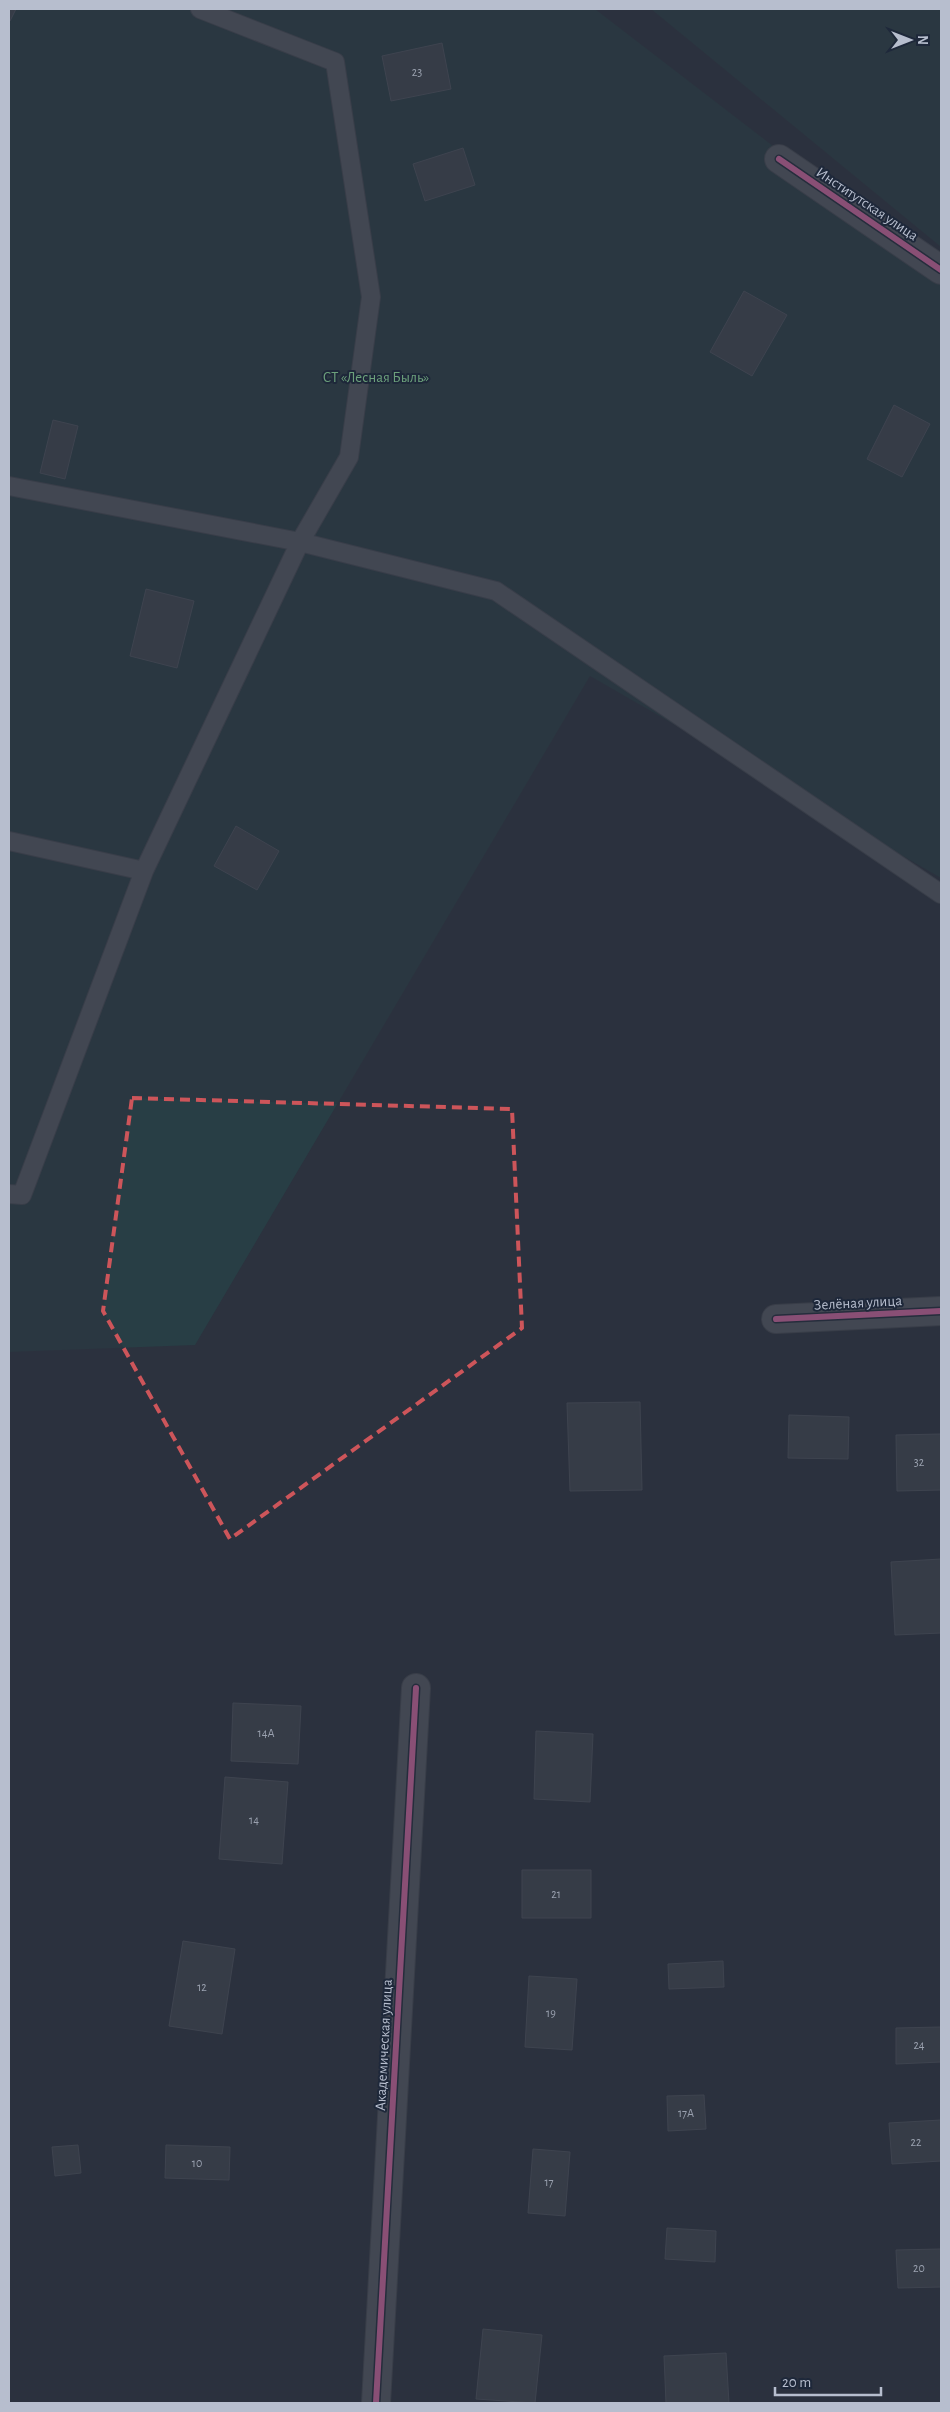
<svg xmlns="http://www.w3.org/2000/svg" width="950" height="2412" viewBox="0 0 950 2412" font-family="'Alegreya Sans',sans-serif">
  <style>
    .green { fill: #283e45 }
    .building { fill: #444953; stroke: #545a64 }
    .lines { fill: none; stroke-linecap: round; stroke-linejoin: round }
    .lane-casing { stroke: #494d56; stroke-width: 20 }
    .street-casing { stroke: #494d56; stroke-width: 30 }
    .lane { stroke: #5d626b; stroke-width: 18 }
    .street { stroke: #5d626b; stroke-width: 28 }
    .cycleway-casing { stroke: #1e283a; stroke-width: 9 }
    .cycleway { stroke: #fb73b8; stroke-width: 6 }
    .marked { fill: none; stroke: #cd555a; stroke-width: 4; stroke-dasharray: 10 6; stroke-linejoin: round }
    .labels { text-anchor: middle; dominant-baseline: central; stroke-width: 4; stroke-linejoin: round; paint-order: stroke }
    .number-label { font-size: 12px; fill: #9aa1af }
    .street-label { font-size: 15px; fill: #b7bece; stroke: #1e283a }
    .park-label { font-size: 15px; fill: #6ca07b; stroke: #1e283a }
  </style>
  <rect width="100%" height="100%" fill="#2c323e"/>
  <path class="green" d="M9,9h586l346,266v603l-351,-202 -395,669 -186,7z
    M651,9h290v238z"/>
  <path class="building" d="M9,9h7l-6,12h-1z
    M442,43l9,46 -60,12 -9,-45z
    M463,148l12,37 -50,16 -12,-37z
    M744,291l43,24 -35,61 -42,-24z
    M894,405l36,19 -28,53 -35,-18z
    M53,420l25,6 -13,53 -25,-6z
    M146,589l48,12 -17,67 -47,-12z
    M236,826l43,25 -22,39 -43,-24z
    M640,1402l2,88 -72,1 -3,-88z
    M789,1415l60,2 -1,42 -60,-1z
    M941,1434v56l-44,1 -1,-56z
    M941,1559v74l-46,2 -4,-73z
    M233,1703l68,3 -3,58 -67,-3z
    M536,1731l57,3 -3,68 -56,-3z
    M225,1777l63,5 -6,82 -63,-5z
    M522,1870h69v48h-69z
    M183,1941l52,8 -13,85 -53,-8z
    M723,1961l1,26 -55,2 -1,-25z
    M529,1976l48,3 -5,71 -47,-3z
    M941,2027v35l-45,2v-36z
    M704,2095l2,34 -38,2 -1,-35z
    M941,2120v41l-49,3 -3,-41z
    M78,2145l3,28 -26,3 -3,-29z
    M166,2145l64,2 -1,33 -64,-2z
    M533,2149l37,3 -5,64 -37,-3z
    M667,2228l49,3 -1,31 -50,-3z
    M941,2249v38l-43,1 -2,-38z
    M483,2329l59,6 -7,68 -59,-4z
    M726,2353l3,50h-63l-2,-47z"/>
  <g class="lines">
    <defs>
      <path id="lane" d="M9,486l291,56 196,49 445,303
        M9,841l135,30
        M9,1194l13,1 122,-324 156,-329 49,-85 22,-160 -36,-235 -135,-53"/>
      <path id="street" d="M779,159l162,111
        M776,1319l165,-8
        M376,2403l40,-715"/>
    </defs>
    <use href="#lane" class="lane-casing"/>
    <use href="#street" class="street-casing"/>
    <use href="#lane" class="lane"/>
    <use href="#street" class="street"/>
    <defs>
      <path id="cycleway" d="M779,159l162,111
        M776,1319l165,-8
        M376,2403l40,-715"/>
    </defs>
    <use href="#cycleway" class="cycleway-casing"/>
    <use href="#cycleway" class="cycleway"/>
  </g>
  <path d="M0 0H950V2412H0ZM132,1098l380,11 10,219 -292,211 -127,-228z" fill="#2c323e" fill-opacity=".55" fill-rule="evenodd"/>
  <path class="marked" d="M132,1098l380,11 10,219 -292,211 -127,-228z"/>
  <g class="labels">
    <g class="number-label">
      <text x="417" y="72">23</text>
      <text x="919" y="1462">32</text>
      <text x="266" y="1733">14А</text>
      <text x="254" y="1820">14</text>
      <text x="556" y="1894">21</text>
      <text x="202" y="1987">12</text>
      <text x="551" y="2013">19</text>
      <text x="919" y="2045">24</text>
      <text x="686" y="2113">17А</text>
      <text x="916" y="2142">22</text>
      <text x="197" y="2163">10</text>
      <text x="549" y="2182">17</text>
      <text x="919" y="2268">20</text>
    </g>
    <g class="street-label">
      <text transform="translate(867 204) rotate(34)">Институтская улица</text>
      <text transform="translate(858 1303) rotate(-3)">Зелёная улица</text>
      <text transform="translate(384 2045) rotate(-87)">Академическая улица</text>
    </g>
    <g class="park-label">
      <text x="376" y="377">СТ «Лесная Быль»</text>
    </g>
  </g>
  <rect width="950" height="2412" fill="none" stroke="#b7bece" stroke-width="20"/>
  <g transform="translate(910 40) rotate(90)" stroke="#1e283a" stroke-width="4" paint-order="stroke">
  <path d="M0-4L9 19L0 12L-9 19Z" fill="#b7bece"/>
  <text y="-8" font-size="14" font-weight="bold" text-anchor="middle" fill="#b7bece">N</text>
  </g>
  <path d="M775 2387v8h106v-8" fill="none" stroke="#b7bece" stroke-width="2.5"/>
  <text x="782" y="2387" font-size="15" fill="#b7bece" stroke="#1e283a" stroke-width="4" paint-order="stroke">20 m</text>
</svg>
